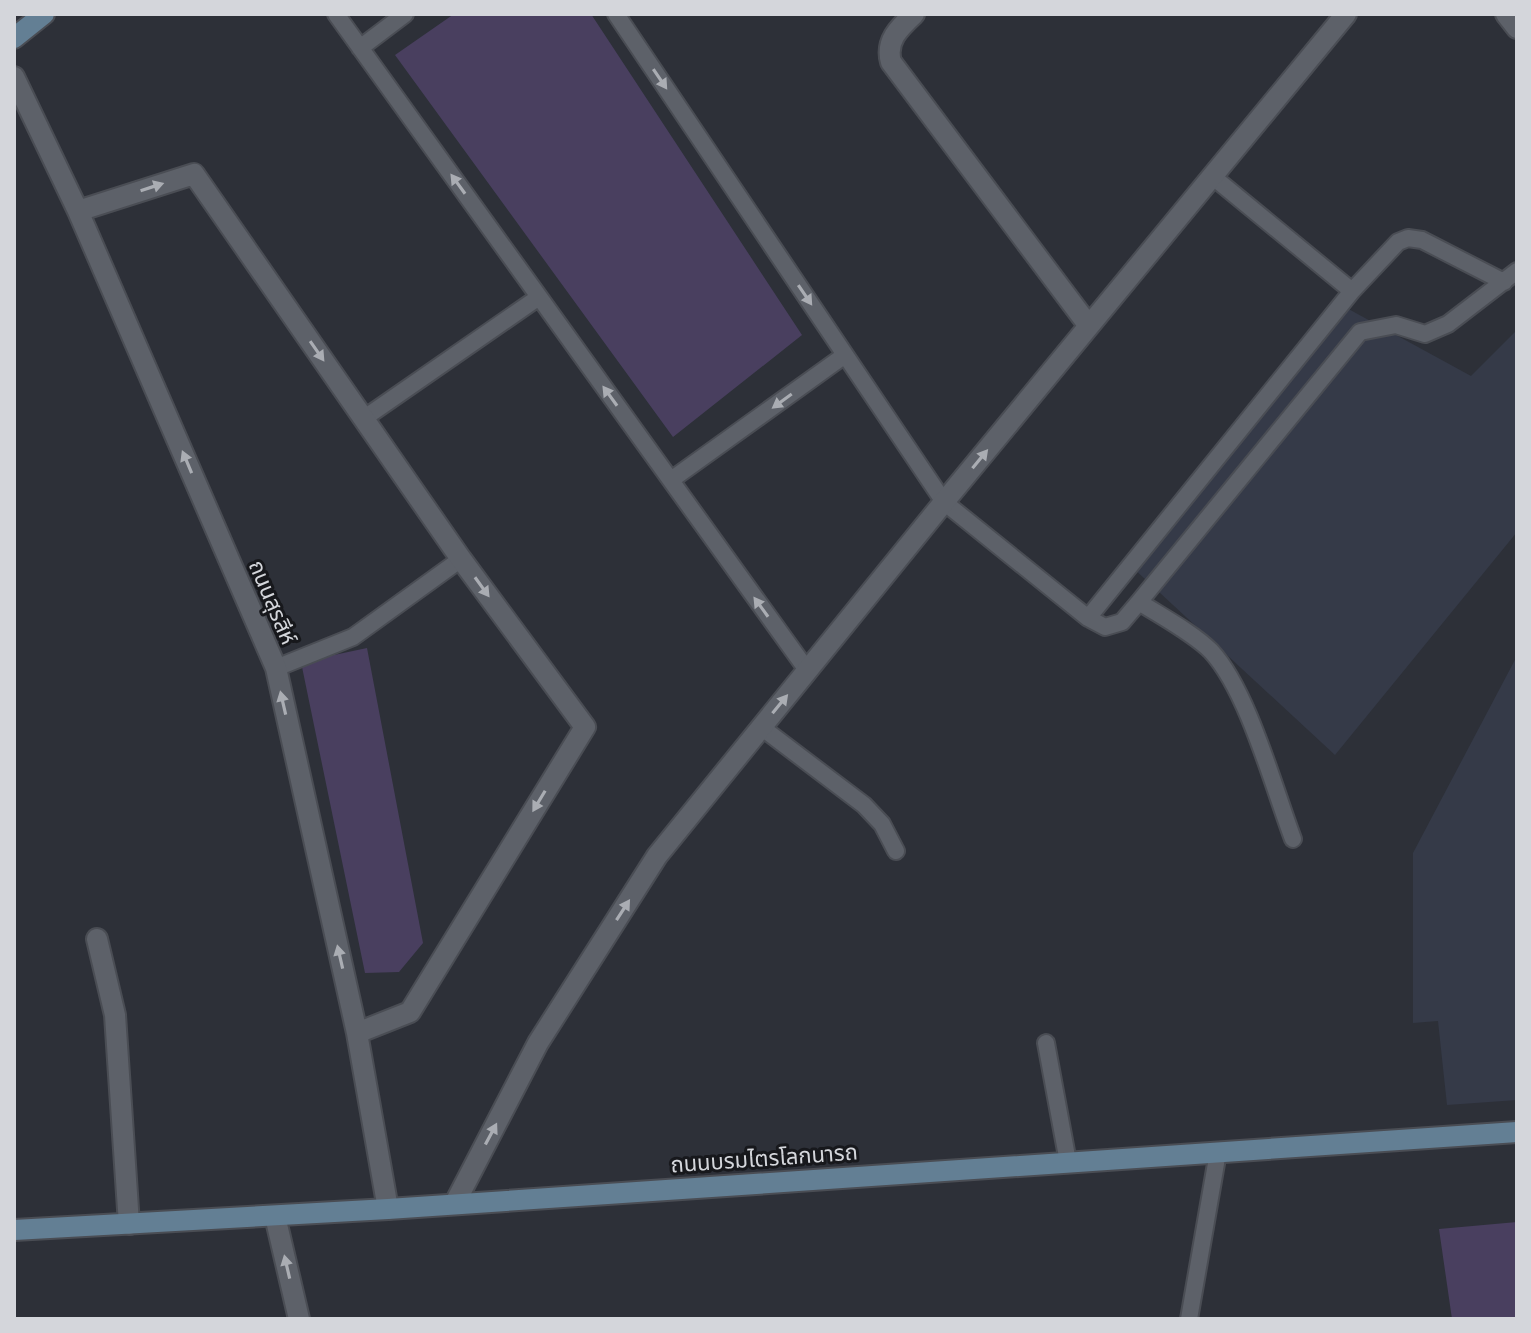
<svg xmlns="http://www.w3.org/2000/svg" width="1531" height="1333" viewBox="0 0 1531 1333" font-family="'Titillium Web','Noto Sans Thai',sans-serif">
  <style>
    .built { fill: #353a48 }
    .building { fill: #493f5f }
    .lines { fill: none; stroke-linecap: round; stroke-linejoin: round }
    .service-casing { stroke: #4a4d54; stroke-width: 20 }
    .minor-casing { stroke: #4a4d54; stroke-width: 24 }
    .tertiary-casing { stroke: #4a4d54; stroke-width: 24 }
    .secondary-casing { stroke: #4a4d54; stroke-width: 24 }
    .service { stroke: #5d6169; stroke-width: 16 }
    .minor { stroke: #5d6169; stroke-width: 20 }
    .tertiary { stroke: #5d6169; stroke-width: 20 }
    .secondary { stroke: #637f94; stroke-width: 20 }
    .oneway { fill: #aaadb3 }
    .labels { text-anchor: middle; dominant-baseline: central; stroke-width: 6; stroke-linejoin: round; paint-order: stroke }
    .street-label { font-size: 22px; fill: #d4d6db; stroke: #17181c }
  </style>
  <rect width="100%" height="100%" fill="#2d3038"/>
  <path class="built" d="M1343,306l128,70 46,-46v202l-182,223 -203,-188z
    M1517,656v444l-70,5 -9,-84 -25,2v-170z"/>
  <path class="building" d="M454,14h137l211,321 -129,102 -278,-382z
    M367,648l56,295 -24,29 -34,1 -64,-311z
    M1517,1222v97h-65l-13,-90z"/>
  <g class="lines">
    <defs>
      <path id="service" d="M336,14l471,656
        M616,14l328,488 144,116 17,9 17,-5 17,-20 221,-270 36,-7 29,9 23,-10 69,-53
        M360,48l45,-34
        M1212,176l140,115 46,-49 10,-4 14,2 82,42
        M363,419l176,-122
        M671,480l174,-125
        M1139,602c22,14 54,31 72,49 37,40 62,135 82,188
        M1088,618l264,-327
        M276,668l77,-31 108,-78
        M761,727l103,78 18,19 14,27
        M1046,1043l22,119
        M1189,1319l29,-167"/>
      <path id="minor" d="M914,14c-15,14 -29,27 -23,48l198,264
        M97,939l18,76 14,209
        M455,1203l83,-160 119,-187 287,-354 402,-488
        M275,1216l24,103"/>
      <path id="tertiary" d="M1506,14l11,14
        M14,77l64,134 198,457 81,365 31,176
        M78,211l116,-37 267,385 124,168 -175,285 -53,21"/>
      <path id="secondary" d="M14,38l30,-24
        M14,1230l374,-21 1129,-77"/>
    </defs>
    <use href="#service" class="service-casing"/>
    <use href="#minor" class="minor-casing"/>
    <use href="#tertiary" class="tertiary-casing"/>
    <use href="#secondary" class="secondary-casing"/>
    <use href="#service" class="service"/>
    <use href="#minor" class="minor"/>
    <use href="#tertiary" class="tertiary"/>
    <use href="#secondary" class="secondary"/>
  </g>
  <defs><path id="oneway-solid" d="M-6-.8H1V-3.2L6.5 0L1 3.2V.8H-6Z" transform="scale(2)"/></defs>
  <g class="oneway">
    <use href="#oneway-solid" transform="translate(660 79) rotate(56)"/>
    <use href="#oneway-solid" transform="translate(458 184) rotate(-126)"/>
    <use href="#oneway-solid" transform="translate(152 187) rotate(-18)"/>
    <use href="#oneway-solid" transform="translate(805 295) rotate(56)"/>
    <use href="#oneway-solid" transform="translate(317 351) rotate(55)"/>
    <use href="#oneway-solid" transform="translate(610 396) rotate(-126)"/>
    <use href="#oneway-solid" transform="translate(782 401) rotate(144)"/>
    <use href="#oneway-solid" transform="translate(980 459) rotate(-51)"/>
    <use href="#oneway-solid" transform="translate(187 462) rotate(-113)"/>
    <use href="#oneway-solid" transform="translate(482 587) rotate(54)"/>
    <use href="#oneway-solid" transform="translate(761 607) rotate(-126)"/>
    <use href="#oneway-solid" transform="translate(283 703) rotate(-103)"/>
    <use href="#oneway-solid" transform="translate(780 704) rotate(-51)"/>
    <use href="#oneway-solid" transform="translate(539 801) rotate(121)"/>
    <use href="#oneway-solid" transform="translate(623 910) rotate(-57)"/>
    <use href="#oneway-solid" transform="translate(340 957) rotate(-103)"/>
    <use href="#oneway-solid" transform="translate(491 1134) rotate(-62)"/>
    <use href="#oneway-solid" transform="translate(287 1267) rotate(-103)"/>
  </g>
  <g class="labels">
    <g class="street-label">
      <text transform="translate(273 602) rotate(67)">ถนนสุรสีห์</text>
      <text transform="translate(764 1158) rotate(-4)">ถนนบรมไตรโลกนารถ</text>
    </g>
  </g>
  <rect width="1531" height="1333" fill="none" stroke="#d4d6db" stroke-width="32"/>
</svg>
